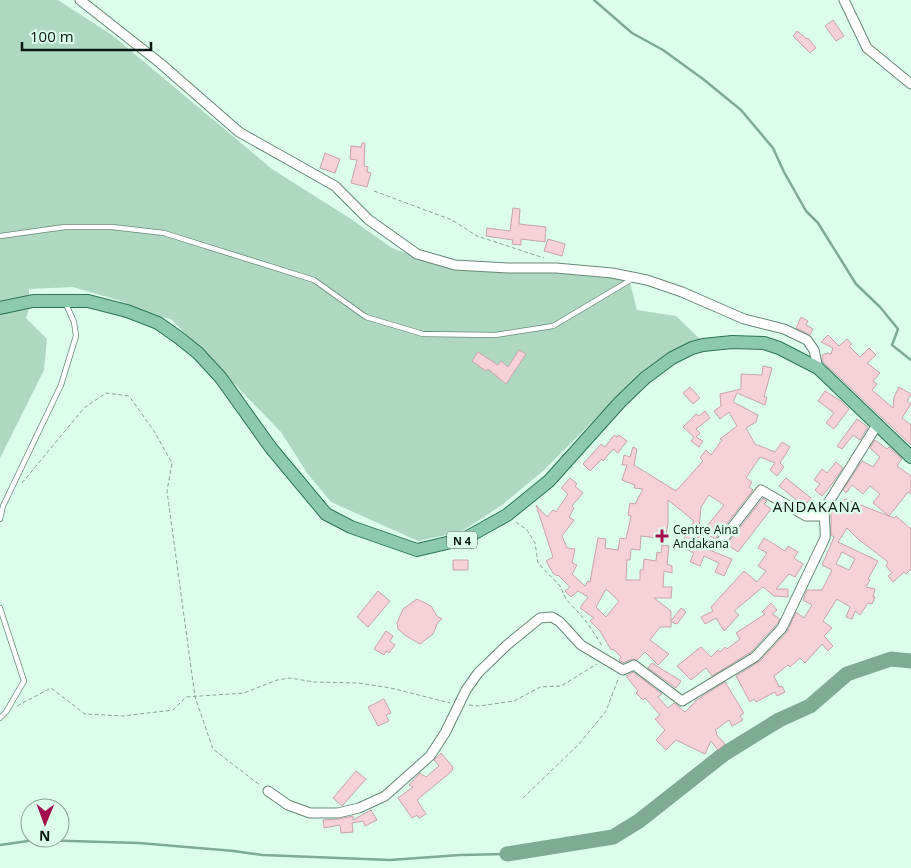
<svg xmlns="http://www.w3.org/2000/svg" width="911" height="868" viewBox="0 0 911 868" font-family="'Open Sans',sans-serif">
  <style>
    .green { fill: #afd8c1 }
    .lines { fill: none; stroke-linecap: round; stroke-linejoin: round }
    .stream { stroke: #7fab93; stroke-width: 2.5 }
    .river { stroke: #7fab93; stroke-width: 15 }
    .building { fill: #f7d1d8; stroke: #c8a3aa; fill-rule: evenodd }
    .lane-casing { stroke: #688876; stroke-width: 6 }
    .street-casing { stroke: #688876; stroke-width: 11 }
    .primary-casing { stroke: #2d7453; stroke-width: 14 }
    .path { stroke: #89a495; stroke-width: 1; stroke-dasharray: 4 2.5; stroke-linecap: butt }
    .lane { stroke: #fff; stroke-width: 4.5 }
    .street { stroke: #fff; stroke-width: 9 }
    .primary { stroke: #8cc9ad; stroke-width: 12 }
    .poi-dot { fill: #a30d4d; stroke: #dcffeb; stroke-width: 2 }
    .labels { text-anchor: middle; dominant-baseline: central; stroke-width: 5; stroke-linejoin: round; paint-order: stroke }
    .shield { fill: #dcffeb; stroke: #4a5d52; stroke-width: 1 }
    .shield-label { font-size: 11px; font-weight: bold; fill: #0b1811 }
    .poi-label { font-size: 12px; fill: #0b1811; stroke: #dcffeb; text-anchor: start }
    .quarter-label { font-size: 15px; letter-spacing: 1px; fill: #0b1811; stroke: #dcffeb }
  </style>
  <rect width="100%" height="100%" fill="#dcffeb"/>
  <path class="green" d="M0,0h58l54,35 160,134 79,50 41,29 37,13 57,11h63l80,7 8,31 39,6 24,23 -83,58 -74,74 -41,34 -41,27 -43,9 -87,-39 -24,-29 -26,-41 -110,-113 -29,-6 -18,-11 -51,-15 -44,2v20l-3,9 21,21 -3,31 -44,88z"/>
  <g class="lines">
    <path class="stream" d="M594,0l38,33 31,17 40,29 38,31 32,38 11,24 22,39 12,12 38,61 24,23 18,22 -6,16 19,15
      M0,845l35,-5 104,3 95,8 28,4 128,5 70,-5 47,-1"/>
    <path class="river" d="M507,854l106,-17 26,-16 85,-67 55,-34 31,-14 37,-32 44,-15 20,2"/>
  </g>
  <path class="building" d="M833,20l11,16 -8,5 -11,-15z
    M797,31l10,8 1,-1 8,10 -6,5 -17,-17z
    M362,143h3l-1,23 4,1 -1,5 4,1 -4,14 -16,-4 6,-23 -7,-1 1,-13 10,1z
    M325,153l15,6 -5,14 -15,-5z
    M513,208l7,1 -1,15 27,3 -1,15 -24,-3v6l-9,-1 1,-4 -27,-4 1,-8 23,3z
    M548,239l17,5 -3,12 -18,-5z
    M801,317l7,4 -2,4 7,4 -3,6 -14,-7z
    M828,335l11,11 8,-7 5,5 -3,2 11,11 9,-9 7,7 -9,8 13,10 -7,8 4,3 -5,6 21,18 1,-11 5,-10 12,7 -4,7 4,3 -9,14 9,7v20l-88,-83 -1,-7 6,-2 3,1 2,-6 -12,-6z
    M519,350l7,4 -20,30 -18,-15 -2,2 -14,-10 6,-9 20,13 3,-4 7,6z
    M763,366l9,2 -8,29h3l-2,8 -28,-12 -4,9 25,13 -2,7 -10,6 9,16 20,8 7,-10 8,5 -10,16 4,4 -7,9 -7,-6 5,-7 -15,-6 -14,21 6,4 -3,5 4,3 -38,49 -12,-8 21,-26 -15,-10 -8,12 -3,31 4,-6 2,2 -5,12 33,13 -8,17 -9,-4 4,-9 -15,-7 -4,10 -10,-4 4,-9 -14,-7 14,-25 -26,-21v24l-3,15 -24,-3 -1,14 -9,-1 -1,11h-3l-1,20h14v-10h3l1,-11 12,2 1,-9 4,1 1,-8 7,1 -2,18 5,2v7l-8,-2 -1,16h9l-1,11h-17l17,13v10l10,-13 5,4 -9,12 -6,-2v5h-11l-10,13 19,14 -11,11 -13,-13 -8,8 -5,-1 -9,4 -4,-3 2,-3 -8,-8 -2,1 -11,-19 -10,-10 4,-3 -14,-10 8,-11 -10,-6 -7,6 -6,-6 5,-4 -12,-12 -1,1 -4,-3 -7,-12 7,-4 -17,-52 11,12 6,-7 3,2 12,-18 -7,-6 9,-10 7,6 -2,2 8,7 -11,13 2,2 -5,9 5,3 -12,16 5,12 8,1 -3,14 5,2 -5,9 13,12 3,-5 2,1 8,-44 8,1 -1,9 13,2 2,-12 6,1 5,-23 -3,-1 2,-12 5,1 8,-15 -9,-1 1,-3 -13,-5 5,-15h-5l2,-10 6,2 3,-10 4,2 -3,16 42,26 27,-30 -3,-3 6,-8 5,5 11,-15 -2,-1 17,-13 -8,-14 -9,7 -6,-8 7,-5 -1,-12 21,-5v-15l21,1zM606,589l13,12 -13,16 -10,-10z
    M690,387l10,11 -7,6 -10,-11z
    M825,391l16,10 8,8 -15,20 -8,-6 8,-10 -16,-12z
    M705,411l5,7 -14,11 4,4 -4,4 7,4 -4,6 -8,-6 3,-4 -11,-10 13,-13 3,2z
    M857,419l11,8 -8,13 -7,-5 -11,14 -5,-3z
    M614,435l3,2 2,-2 8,6 -9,12 -5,-4 -10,12 -1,-2 -12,12 -7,-7 18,-20 4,3z
    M875,440l12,9 2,-2 13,12 -5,7 14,10v18l-3,-2 -19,24 5,2 2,-2 15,13v40l-5,5 -2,-2 -11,10 -5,-6 4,-3 -6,-7 2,-4 -30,-23 -11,-11 -9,14 40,19 -10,18 2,1 -4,7 9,2 -2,8h2l-3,7 -4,-1 -8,12 -5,-4 -3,8 -6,-2 4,-10 -13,-8 -14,22 9,7 -8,8 9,10 -5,5 -6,-7 -17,19 -5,-5 -10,9 -2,-2 -14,11 5,11 3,-1 3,6 -8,4 -2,-4 -19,10 -2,-3 -4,3 -14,-26 24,-15 27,-29 9,-20 8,6 8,-13 -9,-5 4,-10h15l10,-20 -10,-5 12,-28 -3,-2v-25l3,-5 5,3 6,-9 44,17 -16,-13 7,-9 -10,-8 -7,8 -11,-9 -6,8 -3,-3 19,-29 11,6 7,-10 -10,-9zM842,552l13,7 -6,11 -13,-6z
    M836,462l7,6 -11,16 -10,12 -7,-6 5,-6 -6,-4 8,-11 5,4z
    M786,478l25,20 -7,9 -7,-3 2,-2 -20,-16z
    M763,498l4,3 -3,3 7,5 -33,43 -11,-8z
    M764,538l21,13 3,-5 10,6 -4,6 9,6 -8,13 -6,-3 -13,15h12v8l-14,-1 -11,-9 -29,24 5,4 -12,13 -3,3 -8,-13 -11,6 -4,-7 12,-6 -2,-4 33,-36 13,11 9,-11 -8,-5 9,-13 -9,-5z
    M453,560h15v10h-15z
    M378,591l12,10 -22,26 -11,-10z
    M417,599l14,7 6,10 5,3 -4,3 -5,12 -13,10 -14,-8 -8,-7 -1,-6 6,-14z
    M771,603l6,7 -5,4 8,5 -3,5 -26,28 -39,24 -6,-8 -15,12 -14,-14 24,-19 10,10 7,-7 2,2 5,-5 2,2 13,-10 -4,-6 29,-19 -3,-2z
    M386,631l7,5 -3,5 5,4 -6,8 -3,-2 -2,4 -10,-6z
    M652,663l29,18 -5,7 -28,-20z
    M633,672l29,22 -4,3 10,11 6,-5 11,9 10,-10v-1l30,-19 19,31 -4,3 3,4 -11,6 -3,-6 -14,10 2,2 -1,2 9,10 -7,6 -7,-9 -6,13 -29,-14 -10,10 -10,-10 9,-10 -10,-11 5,-4 -15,-17 -2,2 -7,-7 2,-2 -12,-15z
    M384,699l7,14 -5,2 3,6 -11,5 -10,-19z
    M441,753l12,14 -1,4 -35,29 9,14 -7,4 -2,-3 -5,3 -14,-20 15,-11 -4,-2 11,-12 6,4 13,-11 -5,-6z
    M356,771l10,8 -24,27 -9,-8z
    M371,810l6,10 -12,6 -2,-5 -11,2 1,9 -12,1 -1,-8 -16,3 -1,-8 16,-1 14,-3v4z"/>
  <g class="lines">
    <defs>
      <path id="lane" d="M0,236l65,-9h47l52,6 150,47 52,37 57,17 72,1 58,-9 81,-48
        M0,519l3,-13 58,-121 15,-49 -2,-14 -8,-18
        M0,608l24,73 -18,31 -6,6"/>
      <path id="street" d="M80,0l80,63 79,69 96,54 34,34 48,34 38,11 53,3h48l56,5 35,7 35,12 62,27 40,10 23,11 7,10 4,18
        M844,0l23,48 44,36
        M720,543l41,-53 45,26h18
        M268,791l20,14 22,8h28l21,-5 26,-12 45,-40 15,-23 21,-43 12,-17 29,-28 33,-27 12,-1 8,5 21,23 42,25 11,-5 48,36 73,-44 27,-29 43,-90c1,-10 -2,-20 0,-30l52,-83"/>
      <path id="primary" d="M0,308l33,-7h55l39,10 31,12 20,14 20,16 23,25 50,70 55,66 25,13 66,23 47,-11 43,-24 42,-34 71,-79 25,-24 27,-20 20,-10 11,-3 29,-3 32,1 15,5 39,20 93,89"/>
    </defs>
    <use href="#lane" class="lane-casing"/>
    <use href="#street" class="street-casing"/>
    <use href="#primary" class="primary-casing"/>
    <path class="path" d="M374,191l78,29 25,16 67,22
      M22,483l62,-75 22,-15 23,3 25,35 18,32 -5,28 28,206 18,52 48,37
      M516,522l11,8 8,13 3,20 22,23 6,13 20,22 17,26
      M469,705l10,1 35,-5 26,-14 21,-1 36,-22
      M17,706l34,-18 34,26 38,2 50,-6 13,-13 58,-4 33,-13 13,-2 24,4 44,1 33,5 59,15
      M523,798l56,-54 27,-33 13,-34"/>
    <use href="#lane" class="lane"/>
    <use href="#street" class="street"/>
    <use href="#primary" class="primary"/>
  </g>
  <path class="poi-dot" d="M659.5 528.5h5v5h5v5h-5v5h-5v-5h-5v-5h5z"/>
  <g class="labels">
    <rect class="shield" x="447" y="531.5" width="30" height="17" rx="4"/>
    <g class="shield-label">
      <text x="462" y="540">N 4</text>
    </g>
    <g class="poi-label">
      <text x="673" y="529">Centre Aina<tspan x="673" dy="14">Andakana</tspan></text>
    </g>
    <g class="quarter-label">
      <text x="817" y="506">ANDAKANA</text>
    </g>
  </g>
  <g transform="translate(45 823) rotate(181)"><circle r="24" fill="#dcffeb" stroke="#88a394"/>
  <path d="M0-4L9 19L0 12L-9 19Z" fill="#a30d4d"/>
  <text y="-8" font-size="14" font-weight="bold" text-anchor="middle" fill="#0b1811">N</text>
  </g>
  <path d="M22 42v8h129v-8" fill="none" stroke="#0b1811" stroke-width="2.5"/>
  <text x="30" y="42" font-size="15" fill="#0b1811" stroke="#dcffeb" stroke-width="4" paint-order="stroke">100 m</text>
</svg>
